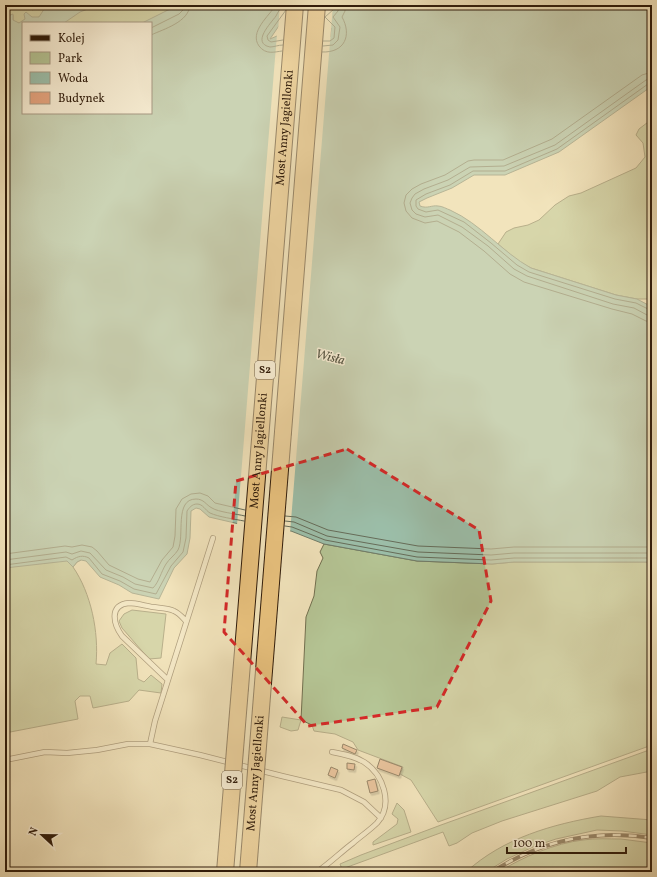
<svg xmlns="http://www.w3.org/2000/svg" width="657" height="877" viewBox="0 0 657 877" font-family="Vollkorn,serif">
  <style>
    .green { fill: #b5c595; stroke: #727050 }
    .water { fill: #9cbfaa; stroke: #707d6a }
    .pier { fill: #f2e4bc }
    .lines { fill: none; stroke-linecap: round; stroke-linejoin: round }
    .shore { stroke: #666d5a; stroke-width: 1 }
    .building { fill: #e5a47f; stroke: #2f1b0a; filter: url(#shadow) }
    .lane-casing { stroke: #604d36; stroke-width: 6 }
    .highway-casing { stroke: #2f1b0a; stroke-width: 18 }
    .lane { stroke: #f7edd3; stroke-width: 4.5 }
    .highway { stroke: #e9c27e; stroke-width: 16 }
    .rail-casing { stroke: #2f1b0a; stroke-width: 4 }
    .rail { stroke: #f7edd3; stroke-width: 2.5; stroke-dasharray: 8; stroke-linecap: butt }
    .highway-bridge-casing { stroke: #2f1b0a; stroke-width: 18; stroke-linecap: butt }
    .highway-bridge { stroke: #e9c27e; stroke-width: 16 }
    .marked { fill: none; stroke: #d62828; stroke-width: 3; stroke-dasharray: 8 5; stroke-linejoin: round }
    .labels { text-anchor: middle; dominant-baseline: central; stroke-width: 3; stroke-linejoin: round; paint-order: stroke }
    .shield { fill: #f7edd3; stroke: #6b5a46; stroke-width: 1 }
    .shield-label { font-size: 11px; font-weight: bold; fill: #2f1b0a }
    .street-label { font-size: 12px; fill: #2f1b0a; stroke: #f7edd3 }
    .water-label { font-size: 13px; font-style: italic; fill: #555442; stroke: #f7edd3 }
  </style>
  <defs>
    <filter id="shadow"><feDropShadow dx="1.5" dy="2.5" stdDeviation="0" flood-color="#0004"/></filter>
  </defs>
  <rect width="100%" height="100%" fill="#f2e4bc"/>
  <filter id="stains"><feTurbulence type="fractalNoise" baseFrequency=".005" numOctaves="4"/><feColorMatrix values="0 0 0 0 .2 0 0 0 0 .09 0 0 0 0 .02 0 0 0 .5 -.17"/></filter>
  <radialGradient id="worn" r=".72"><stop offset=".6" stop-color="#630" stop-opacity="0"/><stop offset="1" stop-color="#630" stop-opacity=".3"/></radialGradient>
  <path class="green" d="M5,5h24l3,5 14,-4 -2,-1h156l-49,18h-106l-6,-6 -20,6 -6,-2v-6l-8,2z
    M652,119v180h-15l-21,-4 -85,-27 -12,-6 -21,-18 8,-12 8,-4 14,-3 11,-5 16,-15 14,-9 12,-3 55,-25 9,-11 -2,-14 -7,-8 3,-6z
    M5,536l76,24 -4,2 -4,5c18,26 26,65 23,97l10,1 4,-12 12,-9 14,14 2,21 6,3 7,-7 11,9 -1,9 -22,-3 -10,11 -36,7 -3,-12h-10l-5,5 3,18 -73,14z
    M324,544l93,17 75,3 22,-2h138v183l-214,77 -27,-42 -11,-6 3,-7 -45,-17 -5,-8 -18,-8 -21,-3 -2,-6 -11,-5 -3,10 -7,1 -11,-4 2,-10 19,3 5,-103 8,-21 3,-25 6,-13 -3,-6z
    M132,610l34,4 -5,44 -12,1 -27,-31 -3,-7 5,-7z
    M652,749v22l-32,6 -23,14 -95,30 -30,12 -15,10 -8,3 -6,-14 -101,37 -2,-5 21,-9 80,-30z
    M397,803l7,7 7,22 -38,13v-3l24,-18 1,-5 -6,-5z
    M601,816l51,4v15l-30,-4 -25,-1 -41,9 -21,7 -28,13 -21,13h-20c37,-34 87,-48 135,-56z
    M621,839l31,4v29h-153c23,-15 57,-29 84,-32 12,-2 26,-1 38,-1z"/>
  <path class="water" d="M49,5h49l-18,7 -16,11h-41v90h128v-90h-9l36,-18h115l-23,34 7,-3 53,1 1,-9 -13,-11 14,-12h320v81l-93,66 -54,23h-31l-22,13 -25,10 -8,4 1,4c8,3 11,-1 18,0 4,0 9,3 12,4 31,14 52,42 81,58l85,27 21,4 15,8v255h-138l-22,2 -75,-3 -93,-17 -33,-13 -26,-1 -56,-13 -9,-8 -4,-1 -5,3 -1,27 -3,16 -13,14 -15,31 -27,-6 -13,-8 -19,-8 -14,-16 -5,-1 -4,2 -4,5 -6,-6 -62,7v-551l8,-3v6l6,3 6,-4 -1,-5 2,-2 6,5h7l7,-11z"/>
  <path class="pier" d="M280,5h15l-17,26z
    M329,5h4l-43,528 -25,-1 -28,-7 40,-491 51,1 1,-6 -12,-10v-3z"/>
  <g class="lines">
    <path class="shore" d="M276,5c-7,11 -27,27 -17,41 7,9 15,6 23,5
      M283,5c-3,4 -5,7 -7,11 -5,7 -25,27 -6,31 4,0 8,-2 13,-2
      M151,28l28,-14 4,-4 1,-5
      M151,35c13,-6 38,-13 39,-30
      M283,40l-12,2 -3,-2 -1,-4 19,-26
      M323,41h7l4,-3 1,-11 -10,-10 9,-8v-4
      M323,46l10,-1 5,-5 2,-13 -7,-10 5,-6 1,-6
      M322,52c23,1 30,-17 20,-35l3,-6v-6
      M652,72l-10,3 -90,64 -49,21h-29l-6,1 -23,14 -24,9 -9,5 -6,6 -2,8 2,8 6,7 13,5 12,-2 22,11 25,19 26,23 14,8 88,27 20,5 14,7 6,1
      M652,78l-6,2 -91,65 -51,21 -34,1 -22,13 -24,9 -9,5 -3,4 -2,5 2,7 4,4 9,3 13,-2 24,12 26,19 26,23 13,7 86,28 21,4 13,7 5,1
      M652,83l-4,1 -91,65 -52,22h-32l-23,14 -24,9 -10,6v6l2,3 8,3 12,-2 26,12 27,21 26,22 12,7 86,27 21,4 16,8
      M285,516l11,1 32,13 90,16 73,3 23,-2h138
      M285,521l9,1 33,14 91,16 73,3 23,-2h138
      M285,526l7,1 33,13 92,17 74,3 23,-2h138
      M5,554l60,-8 7,1 10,-2 10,2 5,4 12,14 29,14 12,3 12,-22 11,-13 2,-11 1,-27 6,-10 9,-5 9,-1 8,3 7,7 30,7
      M5,560l61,-8 6,2 9,-3 9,2 16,17 17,7 12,7 18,4c6,-6 8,-16 13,-24 3,-5 9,-9 12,-14 7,-14 -4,-51 18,-51 8,0 10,6 16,9 6,4 25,6 33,8
      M5,565l61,-8 6,3c6,-4 11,-5 17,-2l13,16 18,7 14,8 22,5 15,-28 12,-14 3,-14 1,-27c2,-3 5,-7 10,-7 6,0 8,6 13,9 9,4 24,6 34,8"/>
  </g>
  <path class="building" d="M343,744l14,6 -2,4 -13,-6z
    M380,759l22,8 -3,9 -22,-8z
    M347,763l8,1 -1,6 -7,-1z
    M331,767l7,3 -3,8 -7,-3z
    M375,779l3,12 -8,2 -3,-12z"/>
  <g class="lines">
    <defs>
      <path id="lane" d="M168,680l-46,-44c-8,-11 -14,-31 7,-33 7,0 17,3 24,4 7,1 16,1 21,4 5,2 9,7 12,10
        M150,744l5,-23 58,-183
        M5,760l40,-8 22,1 30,-3 31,-6h22l50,11 82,21 59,14 23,12 17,16
        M317,872c13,-9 24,-20 36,-29 8,-7 17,-13 24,-20 17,-19 6,-49 -13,-61 -10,-6 -21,-8 -32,-10"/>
      <g id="highway">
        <path d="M283,432l34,-427"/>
        <path id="s1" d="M240,688l55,-683"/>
      </g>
    </defs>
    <use href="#lane" class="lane-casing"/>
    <use href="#highway" class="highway-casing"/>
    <use href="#lane" class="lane"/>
    <use href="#highway" class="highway"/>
    <defs>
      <path id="rail" d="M492,872c50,-32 102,-43 160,-34"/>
    </defs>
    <use href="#rail" class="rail-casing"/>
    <use href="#rail" class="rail"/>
    <defs>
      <g id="highway-bridge">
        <path d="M225,872l15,-184"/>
        <path id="s2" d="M248,872l35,-440"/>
      </g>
    </defs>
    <use href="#highway-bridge" class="highway-bridge-casing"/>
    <use href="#highway-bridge" class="highway-bridge"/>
  </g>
  <path d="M0 0H657V877H0ZM347,449l132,81 12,71 -54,106 -129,19 -84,-94 12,-151z" fill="#f2e4bc" fill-opacity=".55" fill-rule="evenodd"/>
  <path class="marked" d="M347,449l132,81 12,71 -54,106 -129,19 -84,-94 12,-151z"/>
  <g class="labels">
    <g class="shield">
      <rect x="255" y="361" width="20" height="18" rx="3"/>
      <rect x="222" y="771" width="20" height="18" rx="3"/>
    </g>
    <g class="shield-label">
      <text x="265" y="370">S2</text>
      <text x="232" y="780">S2</text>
    </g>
    <g class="street-label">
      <text stroke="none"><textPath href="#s1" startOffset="562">Most Anny Jagiellonki</textPath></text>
      <text stroke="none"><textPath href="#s1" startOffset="238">Most Anny Jagiellonki</textPath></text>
      <text stroke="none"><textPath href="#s2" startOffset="99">Most Anny Jagiellonki</textPath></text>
    </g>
    <g class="water-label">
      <text transform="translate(330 358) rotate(14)">Wisła</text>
    </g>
  </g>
  <rect width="657" height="877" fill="none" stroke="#f2e4bc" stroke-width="20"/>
  <rect x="6" y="6" width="645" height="865" fill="none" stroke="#2f1b0a" stroke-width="2"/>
  <rect x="10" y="10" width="637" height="857" fill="none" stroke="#2f1b0a"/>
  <rect x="22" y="22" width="130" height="92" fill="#f7edd3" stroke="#a79983"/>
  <rect x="30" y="35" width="20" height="6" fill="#2f1b0a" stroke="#a79983"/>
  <text x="58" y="42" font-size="12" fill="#2f1b0a">Kolej</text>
  <rect x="30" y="52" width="20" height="12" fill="#b5c595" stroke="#a79983"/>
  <text x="58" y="62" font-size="12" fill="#2f1b0a">Park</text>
  <rect x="30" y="72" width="20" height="12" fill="#9cbfaa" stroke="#a79983"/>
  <text x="58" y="82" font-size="12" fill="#2f1b0a">Woda</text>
  <rect x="30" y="92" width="20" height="12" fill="#e5a47f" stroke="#a79983"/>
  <text x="58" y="102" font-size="12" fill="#2f1b0a">Budynek</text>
  <g transform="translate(42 835) rotate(292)" stroke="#f7edd3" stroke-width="3" paint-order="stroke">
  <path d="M0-3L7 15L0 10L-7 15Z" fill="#2f1b0a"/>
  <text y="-6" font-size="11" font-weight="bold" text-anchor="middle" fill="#2f1b0a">N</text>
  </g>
  <path d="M507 847v6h119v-6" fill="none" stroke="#2f1b0a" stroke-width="2"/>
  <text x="513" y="847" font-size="12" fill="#2f1b0a" stroke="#f7edd3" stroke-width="3" paint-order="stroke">100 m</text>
  <rect width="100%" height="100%" filter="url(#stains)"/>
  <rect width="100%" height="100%" fill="url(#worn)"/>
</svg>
